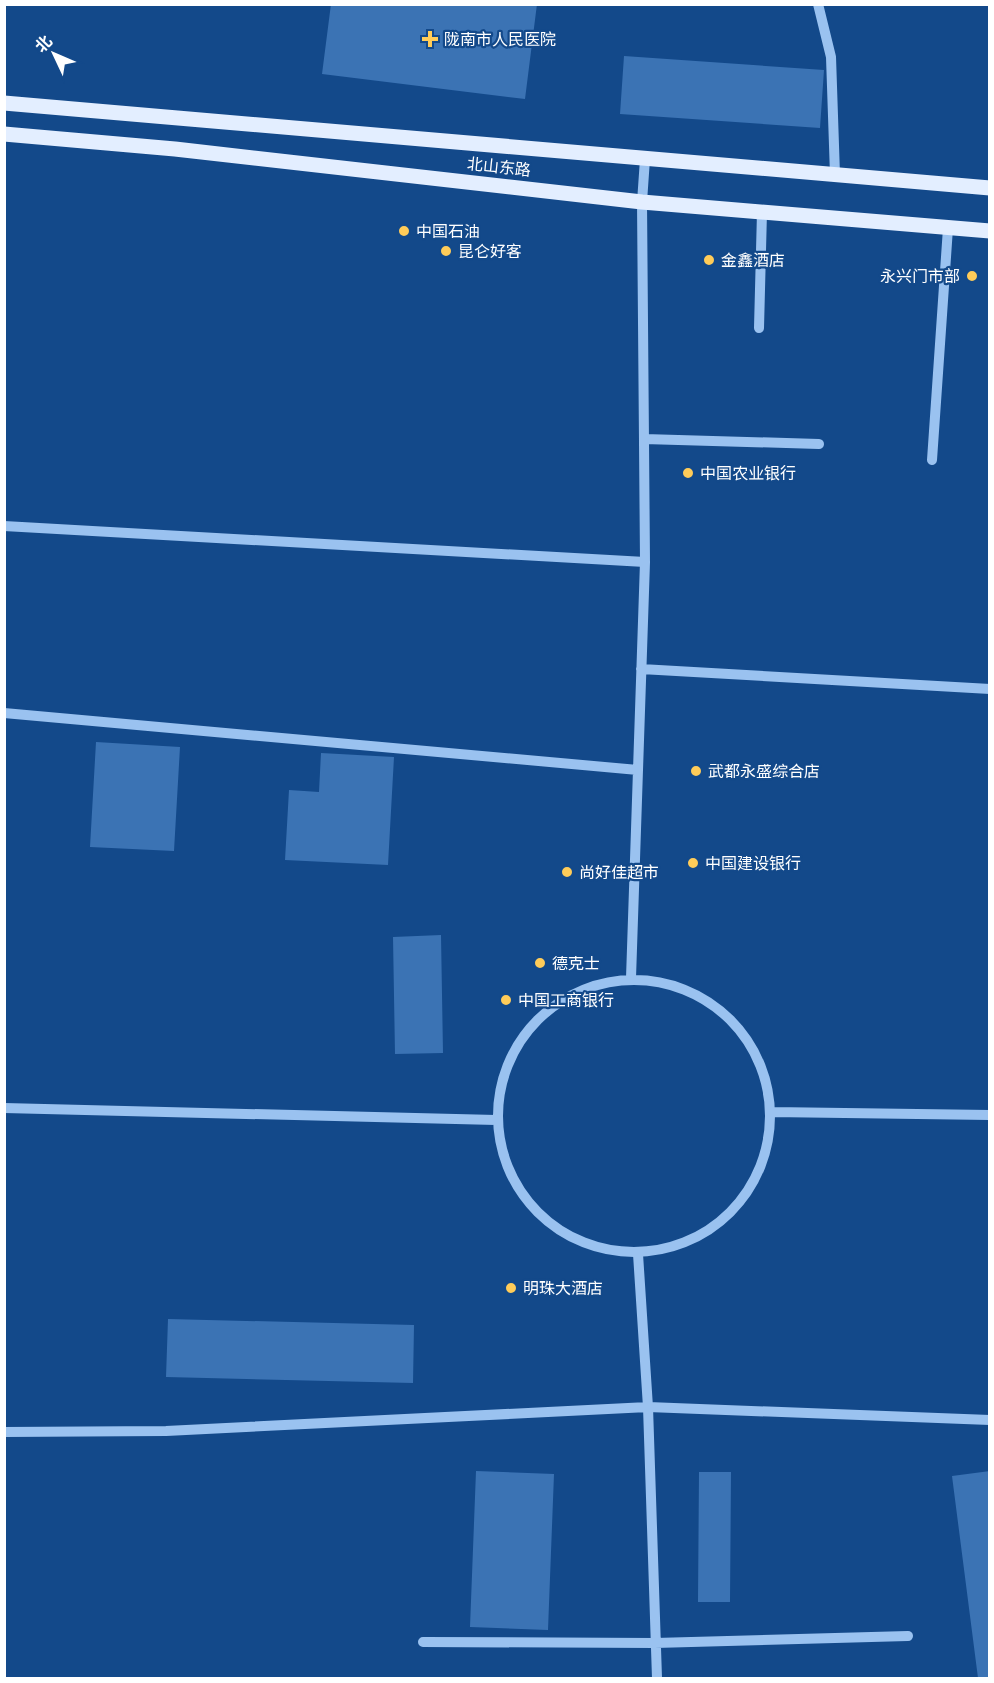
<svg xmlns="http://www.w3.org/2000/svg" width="994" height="1683" viewBox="0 0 994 1683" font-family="Montserrat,'Noto Sans SC',sans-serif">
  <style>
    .building { fill: #3b73b4 }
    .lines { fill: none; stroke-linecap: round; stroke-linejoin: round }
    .minor { stroke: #9ac2f0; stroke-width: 10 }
    .major { stroke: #e3eeff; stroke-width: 15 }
    .poi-dot { fill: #ffcc59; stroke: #13498a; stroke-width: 2 }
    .labels { text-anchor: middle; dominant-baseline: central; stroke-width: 4.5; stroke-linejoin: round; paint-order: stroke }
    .poi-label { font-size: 16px; fill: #fff; stroke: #13498a; text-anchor: start }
    .street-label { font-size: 16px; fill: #fff; stroke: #13498a }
  </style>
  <rect width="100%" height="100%" fill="#13498a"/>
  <path class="building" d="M331,4h206l-12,95 -203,-25z
    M624,56l200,14 -4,58 -200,-14z
    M96,742l84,5 -6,104 -84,-4z
    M321,753l73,4 -6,108 -103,-5 4,-70 30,2z
    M441,935l2,118 -48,1 -2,-117z
    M168,1319l246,6 -1,58 -247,-6z
    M476,1471l78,3 -6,156 -78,-3z
    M990,1471v207h-12l-26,-202z
    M699,1472h32l-1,130h-32z"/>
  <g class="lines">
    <path class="minor" d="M818,4l13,53 4,118
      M759,328l3,-116
      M644,439l175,5
      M932,460l16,-232
      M4,526l641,36
      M641,669l349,20
      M4,713l634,57
      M631,978l14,-416 -3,-360 3,-43
      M498 1116a136 136 0 1 1 272 0a136 136 0 1 1-272 0Z
      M4,1108l492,12
      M772,1112l218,3
      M638,1254l10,153 9,271
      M4,1432l162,-1 482,-24 342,13
      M423,1642l232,1 253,-7"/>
    <path class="major" d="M4,103l986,85
      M4,134l171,15 467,53 348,29"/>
  </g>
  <g class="poi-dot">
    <path d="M427 30h6v6h6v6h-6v6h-6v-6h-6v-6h6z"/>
    <circle cx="404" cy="231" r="6"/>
    <circle cx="446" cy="251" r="6"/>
    <circle cx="709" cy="260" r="6"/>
    <circle cx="972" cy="276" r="6"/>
    <circle cx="688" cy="473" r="6"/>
    <circle cx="696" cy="771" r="6"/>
    <circle cx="693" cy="863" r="6"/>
    <circle cx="567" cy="872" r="6"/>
    <circle cx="540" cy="963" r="6"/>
    <circle cx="506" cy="1000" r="6"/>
    <circle cx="511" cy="1288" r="6"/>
  </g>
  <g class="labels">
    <g class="poi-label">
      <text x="444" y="39">陇南市人民医院</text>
      <text x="416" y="231">中国石油</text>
      <text x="458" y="251">昆仑好客</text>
      <text x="721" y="260">金鑫酒店</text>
      <text x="960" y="276" text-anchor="end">永兴门市部</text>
      <text x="700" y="473">中国农业银行</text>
      <text x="708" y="771">武都永盛综合店</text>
      <text x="705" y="863">中国建设银行</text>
      <text x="579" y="872">尚好佳超市</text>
      <text x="552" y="963">德克士</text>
      <text x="518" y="1000">中国工商银行</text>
      <text x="523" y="1288">明珠大酒店</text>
    </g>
    <g class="street-label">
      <text transform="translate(499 167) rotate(6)">北山东路</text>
    </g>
  </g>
  <rect width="994" height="1683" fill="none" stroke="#ffffff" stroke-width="12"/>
  <g transform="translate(54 54) rotate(314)" stroke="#13498a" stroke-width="4.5" paint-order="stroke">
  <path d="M0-4.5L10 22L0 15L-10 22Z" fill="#ffffff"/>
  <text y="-9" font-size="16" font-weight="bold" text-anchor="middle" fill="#ffffff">北</text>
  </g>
</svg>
